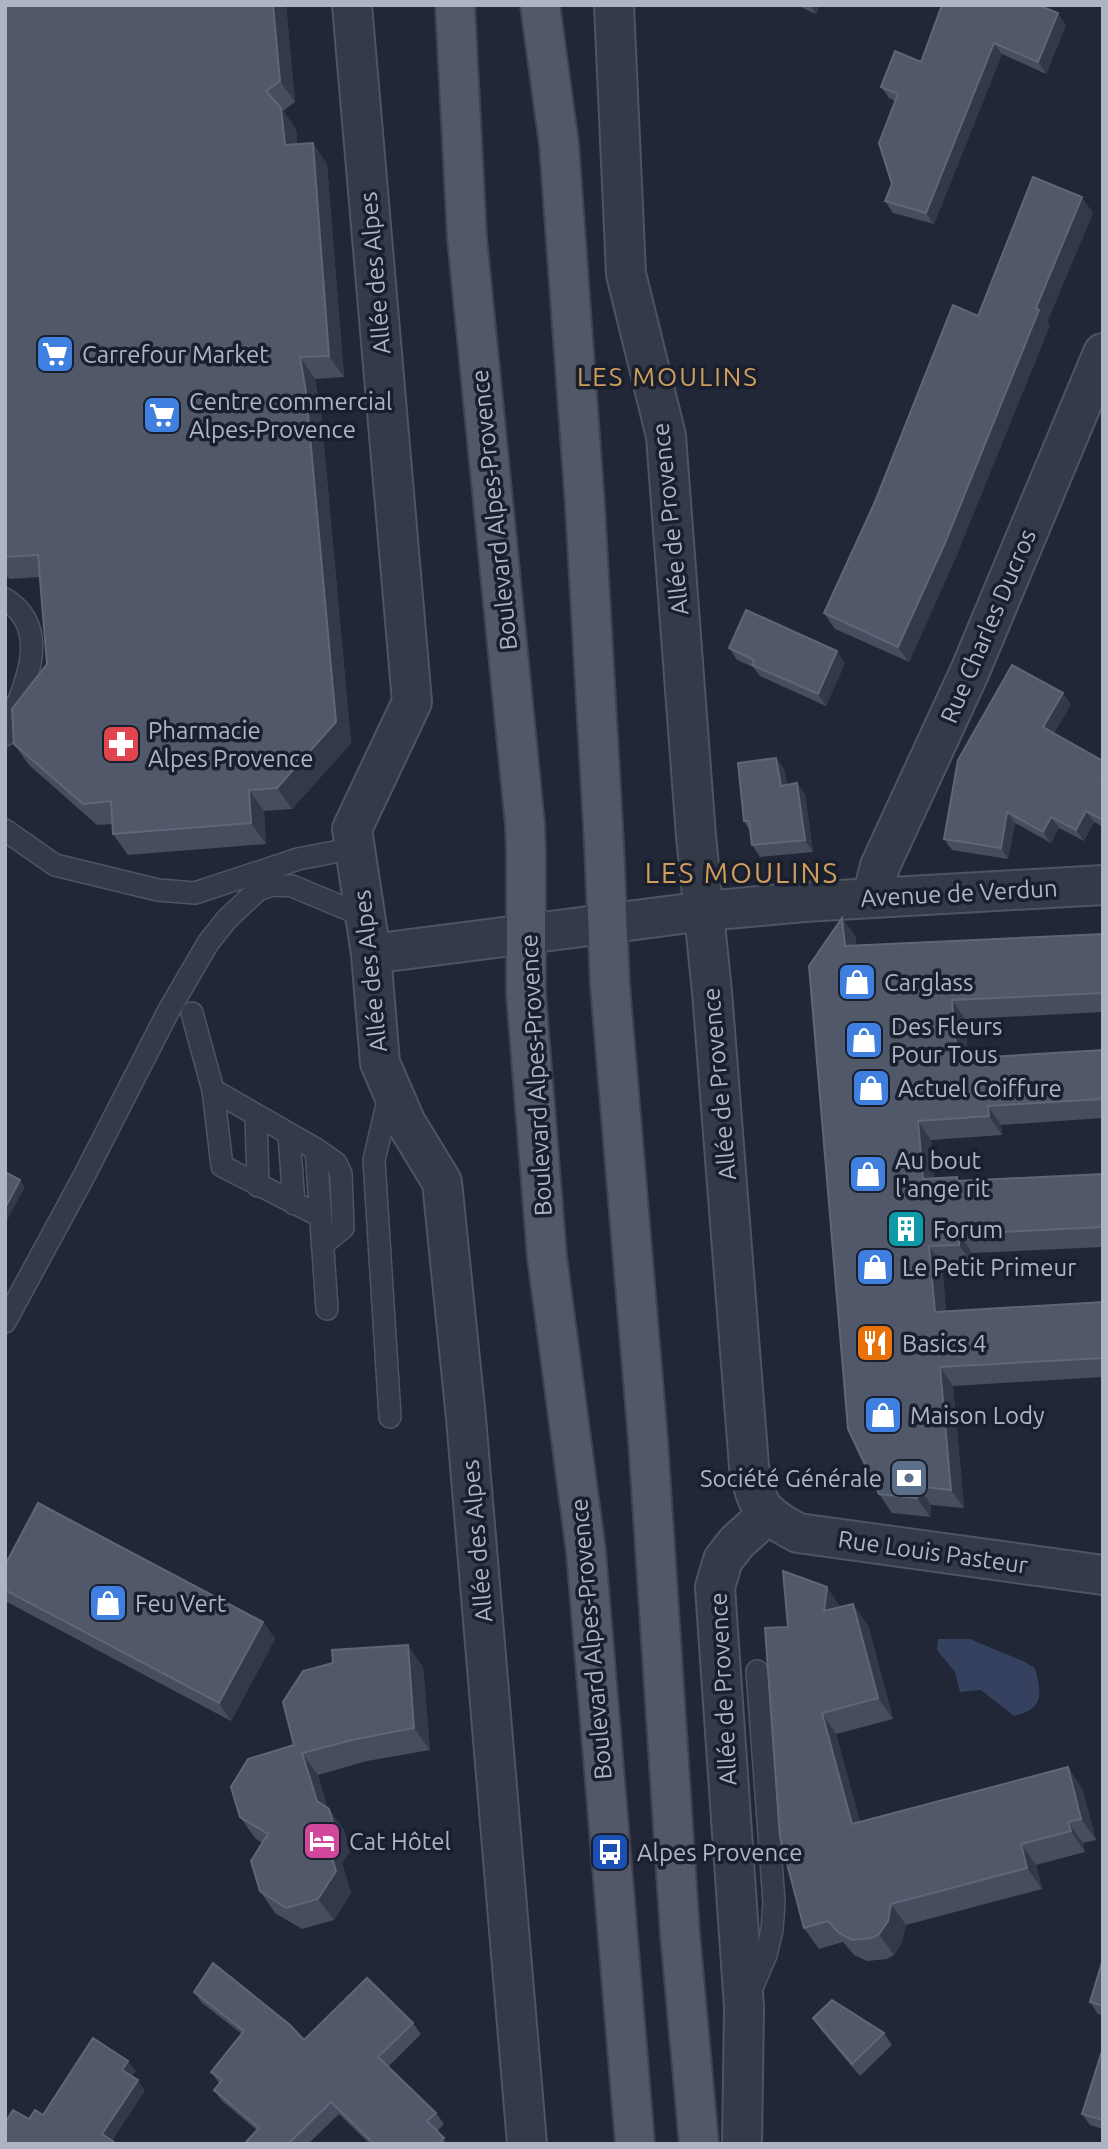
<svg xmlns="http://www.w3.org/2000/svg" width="1108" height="2149" viewBox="0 0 1108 2149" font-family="Ubuntu,sans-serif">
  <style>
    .water { fill: #35415e }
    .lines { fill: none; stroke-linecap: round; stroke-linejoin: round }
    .service-casing { stroke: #4e5462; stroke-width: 24 }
    .minor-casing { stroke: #4e5462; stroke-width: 42 }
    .tertiary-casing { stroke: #4e5462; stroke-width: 42 }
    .primary-casing { stroke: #3d4351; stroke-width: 42 }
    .service { stroke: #343a47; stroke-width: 21 }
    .minor { stroke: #343a47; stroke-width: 38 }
    .tertiary { stroke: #343a47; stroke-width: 38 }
    .primary { stroke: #525867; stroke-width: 38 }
    .wall { fill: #454d5f }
    .shaded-wall { fill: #32394a }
    .building { fill: #50586a; stroke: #5f6678; stroke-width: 2 }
    .labels { text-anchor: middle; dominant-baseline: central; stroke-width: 7; stroke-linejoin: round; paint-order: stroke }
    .street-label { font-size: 24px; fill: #aeb4c4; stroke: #191f2c }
    .poi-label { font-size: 24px; fill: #aeb4c4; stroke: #191f2c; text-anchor: start }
    .neighbourhood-label { font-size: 26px; letter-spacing: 2px; fill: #d09d5d; stroke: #191f2c }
    .quarter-label { font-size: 28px; letter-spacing: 2px; fill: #d09d5d; stroke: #191f2c }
  </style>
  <rect width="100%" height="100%" fill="#212737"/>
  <path class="water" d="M938,1639h32l53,22 12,7c7,26 9,41 -21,48l-33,-26 -21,2 -5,-20 -18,-22z"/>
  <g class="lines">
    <defs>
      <path id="service" d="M5,599c51,32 16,93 0,136
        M5,830l50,35 103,25 37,3 103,-34 57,-11
        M192,1013l21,77 103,59 11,160
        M213,1090l9,76 98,50
        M390,1092l-16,68 16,257
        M256,1115l2,71
        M289,1134l5,70
        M316,1149l20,14 5,11 2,54 -21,17
        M5,1322l78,-144 86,-168 39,-67 19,-24 31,-29 14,-5 20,1 72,30
        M749,1995l17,-40 6,-25 2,-28 -17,-231"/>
      <path id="minor" d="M352,5l60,697 -60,127 19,125 9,109 26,60 36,59 24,236 61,726
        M614,5l12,269 40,162 30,400 16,156 37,474c7,40 13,48 49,67l305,42
        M872,897l8,-31 90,-195 133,-318
        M371,954l156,-20
        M742,2144l2,-137 -29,-420 8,-27 14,-18 31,-28"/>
      <path id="tertiary" d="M527,934l178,-23 99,-9 299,-17"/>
      <path id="primary" d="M455,5l12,233 58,587 1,27v142l21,263 39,295 49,592
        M540,5l19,139 26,362 19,338 6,141 38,455 32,494 19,210"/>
    </defs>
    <use href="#service" class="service-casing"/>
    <use href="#minor" class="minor-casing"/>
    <use href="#tertiary" class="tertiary-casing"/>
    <use href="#primary" class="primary-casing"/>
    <use href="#service" class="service"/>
    <use href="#minor" class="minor"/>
    <use href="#tertiary" class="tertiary"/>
    <use href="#primary" class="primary"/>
  </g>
  <path class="wall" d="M5,5h281l9,97 -12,9 13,18 1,15 16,-1 14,22 17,212 -29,2 6,34 30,330 -59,66 -28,2 2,33 -138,11 -15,-21v-10l-16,1 -68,-60 -15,-21 33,-80 -7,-87 -30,2 -5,-4z
    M796,5h24l-4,9z
    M1066,25l-20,49 -44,-20 -68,170 -41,-11 -8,-12 7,-17 3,-83 -6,-3 -8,-11 40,-25z
    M1093,213l-46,109 3,3 -95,234 -46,103 -74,-33 -11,-16 154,-297z
    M729,648l116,15 -19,43 -66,-30 -7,-9 -16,-7z
    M1071,704l-17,29 49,28v66l-9,-5 -10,19 -25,-13 -8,15 -36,-20 -7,36 -56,-9 -8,-11z
    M776,758l8,11 3,16 10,-2 8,12 8,57 -53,5 -8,-12 -2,-14 -6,-10z
    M842,918l14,19v8l247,-11v78l-138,7 3,40 135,-9v68l-102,7 1,10 -71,5 3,38 23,-1 3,4 143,-7v73l-131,6v10l-30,2 4,46 157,-9v75l-150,9 11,122 -33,-3 -1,12 -38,-4 -13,-19z
    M5,1565l258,57 12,17 -44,82 -224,-119 -2,-2z
    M841,1607l27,18 25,94 -57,15 24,88 222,-34 14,52 -13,3 2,9 -49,13 6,24 -136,36 -4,17 -8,13 -7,4 -20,2 -13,-6 -11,-13 -24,7 -15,-21 -16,-301z
    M423,1667l7,83 -63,11 -49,14 9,33 17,22 6,21 -8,12 9,30 -17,27 -32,9 -27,-16 -15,-22 2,-48 -7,-5 -15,-21 54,-72z
    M1103,1959v56l-5,-1 -8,-12z
    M194,1992l110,48 109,-17 8,11 -33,33 48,46 8,11 -7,7 10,13h-77l-31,-30 -31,30h-64l13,-14 -35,-29 -8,-11 5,-7 -8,-11 31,-38 -40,-31z
    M813,2018l71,15 8,12 -32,31 -39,-46z
    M1103,2048v81l-13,-4 -8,-11z"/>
  <path class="shaded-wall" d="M273,5h13l9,97 -15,-21z
    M813,5h7l-4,9 -4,-6z
    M1058,13l8,12 -20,49 -8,-12z
    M994,43l8,11 -68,170 -8,-11z
    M281,108l15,21 4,37 -15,-21z
    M313,143l14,22 17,212 -15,-21z
    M1082,197l11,16 -46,109 3,3 -95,234 -46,103 -11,-15z
    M300,357l15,22 6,34 30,330 -59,66 -15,-21z
    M837,651l8,12 -19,43 -8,-12z
    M1063,693l8,11 -20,34 -8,-11z
    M776,758l8,11 5,29 -8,-12z
    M797,783l8,12 8,57 -8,-12z
    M249,790l15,21 2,33 -15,-21z
    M1086,811l8,11 -10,19 -8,-11z
    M1007,812l8,11 -7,36 -7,-11z
    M1051,817l8,11 -8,15 -8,-11z
    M842,918l14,19 2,27 -13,-18z
    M952,1000l13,19 5,59 -13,-19z
    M988,1106l13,19 1,10 -13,-19z
    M918,1121l13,19 5,57 -13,-18z
    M20,1180l5,7 -20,37v-16z
    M959,1234l13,19v10l-13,-18z
    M929,1246l13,19 6,66 -13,-19z
    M940,1367l13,19 11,122 -13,-18z
    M918,1486l13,19 -1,12 -13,-19z
    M827,1587l15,22 -18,2z
    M853,1604l15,21 25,94 -15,-21z
    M263,1622l12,17 -44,82 -12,-18z
    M408,1645l15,22 7,83 -16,-22z
    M822,1713l14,21 31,112 -15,-22z
    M302,1753l16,22 14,47 -15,-21z
    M1068,1767l14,21 14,52 -15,-21z
    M329,1809l15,21 6,21 -8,12 9,30 -17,27 -16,-21z
    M1068,1822l15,21 2,9 -14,-21z
    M1021,1844l15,21 6,24 -15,-21z
    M891,1904l15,21 -4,17 -8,13 -15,-21z
    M128,2061l8,10 -7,10 -7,-11z
    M138,2080l7,11 -35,53 -8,-10z"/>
  <path class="building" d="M5,5h268l7,76 -14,10 15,17 4,37 28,-2 16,213 -29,1 6,35 30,330 -59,66 -28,2 2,33 -138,11 -2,-33 -28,3 -69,-60 -2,-35 35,-45 -9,-109 -33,2z
    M942,5h96l20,8 -20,49 -44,-19 -68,170 -41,-12 7,-17 -13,-41 19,-49 -17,-7 14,-36 26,11z
    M1033,177l49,20 -46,111 3,2 -94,233 -47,104 -74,-34 50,-109 79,-199 25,11z
    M746,610l91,41 -19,43 -66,-29 2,-5 -25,-12z
    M1012,665l51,28 -20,34 60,34v16l-2,3 2,1v39l-17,-9 -10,19 -25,-13 -8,15 -36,-20 -6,36 -57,-9 14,-79z
    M776,758l5,28 16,-3 8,57 -53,5 -3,-24h-5l-6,-58z
    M842,918l3,28 258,-12v59l-151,7 5,59 146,-9v49l-115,7 1,10 -71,5 5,58 34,-2v4l146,-7v53l-144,7v11l-30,1 6,66 168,-10v56l-163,9 11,123 -33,-4 -1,12 -38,-4 -31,-65 -39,-463z
    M5,1172l15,8 -15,28z
    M38,1503l225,119 -44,81 -214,-113v-25z
    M783,1571l44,16 -3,24 29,-7 25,94 -56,15 30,111 216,-57 13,52 -13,3 3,9 -50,13 6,24 -136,36 -3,17 -9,13 -7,4 -20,2 -13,-7 -11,-12 -24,7 -24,-91 -15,-209 23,-1z
    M408,1645l6,83 -62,12 -50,13 15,48 12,8 6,21 -8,12 9,29 -18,28 -32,9 -26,-17 -9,-30 17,-27 -28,-17 -9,-30 17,-28 46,-14 -11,-43 20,-31 30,-8 -1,-13z
    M1103,1959v47l-13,-4z
    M213,1963l77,62 14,15 63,-62 46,45 -35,34 58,56 -9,8 17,17 -6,6h-64l-43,-42 -43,42h-44l15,-16 -45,-38 8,-10 -11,-8 33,-41 -50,-39z
    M832,2000l52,33 -32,31 -39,-46z
    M93,2038l35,23 -6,9 16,10 -36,54 15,10h-112v-21l8,-13 16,9 6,-9 8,5z
    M1103,2048v72l-21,-6z"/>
  <defs>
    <symbol id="supermarket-square" viewBox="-11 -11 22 22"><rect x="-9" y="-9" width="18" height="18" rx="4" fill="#3f7fe0" stroke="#191f2c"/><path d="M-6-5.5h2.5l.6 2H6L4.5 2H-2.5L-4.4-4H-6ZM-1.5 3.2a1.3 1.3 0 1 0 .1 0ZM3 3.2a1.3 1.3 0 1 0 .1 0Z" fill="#fff"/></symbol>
    <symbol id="pharmacy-square" viewBox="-11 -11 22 22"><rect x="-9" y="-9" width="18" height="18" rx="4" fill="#e0444e" stroke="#191f2c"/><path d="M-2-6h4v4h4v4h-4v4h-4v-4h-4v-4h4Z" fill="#fff"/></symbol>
    <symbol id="shop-square" viewBox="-11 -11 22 22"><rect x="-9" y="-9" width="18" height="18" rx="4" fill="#3f7fe0" stroke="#191f2c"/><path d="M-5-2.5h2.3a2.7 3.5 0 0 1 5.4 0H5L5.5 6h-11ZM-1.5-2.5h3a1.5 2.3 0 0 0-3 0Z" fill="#fff"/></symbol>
    <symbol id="building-square" viewBox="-11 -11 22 22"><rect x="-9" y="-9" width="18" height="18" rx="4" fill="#0f9aa8" stroke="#191f2c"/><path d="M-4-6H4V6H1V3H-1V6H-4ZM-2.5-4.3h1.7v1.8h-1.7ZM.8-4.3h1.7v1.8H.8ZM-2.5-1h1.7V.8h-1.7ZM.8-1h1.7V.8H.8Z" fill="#fff"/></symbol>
    <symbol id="restaurant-square" viewBox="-11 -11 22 22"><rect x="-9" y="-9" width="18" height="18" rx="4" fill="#e8710a" stroke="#191f2c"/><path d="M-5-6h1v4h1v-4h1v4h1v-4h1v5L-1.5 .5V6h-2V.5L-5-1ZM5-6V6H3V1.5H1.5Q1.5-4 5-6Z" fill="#fff"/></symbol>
    <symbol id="bank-square" viewBox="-11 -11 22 22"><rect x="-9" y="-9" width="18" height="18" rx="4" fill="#5c6f8a" stroke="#191f2c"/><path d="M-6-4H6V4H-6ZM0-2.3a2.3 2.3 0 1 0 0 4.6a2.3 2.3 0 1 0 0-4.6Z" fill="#fff"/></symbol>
    <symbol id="hotel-square" viewBox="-11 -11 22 22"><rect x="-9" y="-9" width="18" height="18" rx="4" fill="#d1479c" stroke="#191f2c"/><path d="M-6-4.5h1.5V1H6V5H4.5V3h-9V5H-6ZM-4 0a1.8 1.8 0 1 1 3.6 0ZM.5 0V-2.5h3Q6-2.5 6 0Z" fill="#fff"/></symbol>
    <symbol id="bus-square" viewBox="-11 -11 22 22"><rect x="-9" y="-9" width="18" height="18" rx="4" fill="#1a4fb4" stroke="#191f2c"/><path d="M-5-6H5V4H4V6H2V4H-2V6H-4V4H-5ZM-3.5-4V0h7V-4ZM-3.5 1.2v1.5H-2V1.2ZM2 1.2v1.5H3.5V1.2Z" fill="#fff"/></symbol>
  </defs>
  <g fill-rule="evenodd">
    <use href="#supermarket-square" x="33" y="332" width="44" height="44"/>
    <use href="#supermarket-square" x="140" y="393" width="44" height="44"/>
    <use href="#pharmacy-square" x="99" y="722" width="44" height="44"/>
    <use href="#shop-square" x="835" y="960" width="44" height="44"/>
    <use href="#shop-square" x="842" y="1018" width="44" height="44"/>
    <use href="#shop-square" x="849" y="1066" width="44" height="44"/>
    <use href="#shop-square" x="846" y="1152" width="44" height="44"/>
    <use href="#building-square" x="884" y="1207" width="44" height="44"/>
    <use href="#shop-square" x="853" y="1245" width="44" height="44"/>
    <use href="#restaurant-square" x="853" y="1321" width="44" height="44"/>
    <use href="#shop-square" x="861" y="1393" width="44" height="44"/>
    <use href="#bank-square" x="887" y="1456" width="44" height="44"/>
    <use href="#shop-square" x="86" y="1581" width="44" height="44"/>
    <use href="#hotel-square" x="300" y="1819" width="44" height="44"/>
    <use href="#bus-square" x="588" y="1830" width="44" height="44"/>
  </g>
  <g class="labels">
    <g class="street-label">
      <text transform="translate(375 273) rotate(-95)">Allée des Alpes</text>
      <text transform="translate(494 510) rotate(-96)">Boulevard Alpes-Provence</text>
      <text transform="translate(670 519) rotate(-96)">Allée de Provence</text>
      <text transform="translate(988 626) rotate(-67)">Rue Charles Ducros</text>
      <text transform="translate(959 893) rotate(-3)">Avenue de Verdun</text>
      <text transform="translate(370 971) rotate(-96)">Allée des Alpes</text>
      <text transform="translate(536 1075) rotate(-93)">Boulevard Alpes-Provence</text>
      <text transform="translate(719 1084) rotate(-95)">Allée de Provence</text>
      <text transform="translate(477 1541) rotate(-95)">Allée des Alpes</text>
      <text transform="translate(933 1552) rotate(8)">Rue Louis Pasteur</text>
      <text transform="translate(591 1639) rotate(-95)">Boulevard Alpes-Provence</text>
      <text transform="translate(723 1689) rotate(-93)">Allée de Provence</text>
    </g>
    <g class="poi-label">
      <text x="82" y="354">Carrefour Market</text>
      <text x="189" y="401">Centre commercial<tspan x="189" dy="28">Alpes-Provence</tspan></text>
      <text x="148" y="730">Pharmacie<tspan x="148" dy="28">Alpes Provence</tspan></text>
      <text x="884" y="982">Carglass</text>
      <text x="891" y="1026">Des Fleurs<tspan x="891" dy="28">Pour Tous</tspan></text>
      <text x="898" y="1088">Actuel Coiffure</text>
      <text x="895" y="1160">Au bout<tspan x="895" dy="28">l'ange rit</tspan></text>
      <text x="933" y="1229">Forum</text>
      <text x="902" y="1267">Le Petit Primeur</text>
      <text x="902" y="1343">Basics 4</text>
      <text x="910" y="1415">Maison Lody</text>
      <text x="882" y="1478" text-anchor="end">Société Générale</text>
      <text x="135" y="1603">Feu Vert</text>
      <text x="349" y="1841">Cat Hôtel</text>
      <text x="637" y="1852">Alpes Provence</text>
    </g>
    <g class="neighbourhood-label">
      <text x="668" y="376">LES MOULINS</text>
    </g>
    <g class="quarter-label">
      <text x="742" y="872">LES MOULINS</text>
    </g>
  </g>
  <rect width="1108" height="2149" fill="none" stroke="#aeb4c4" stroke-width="14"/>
</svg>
